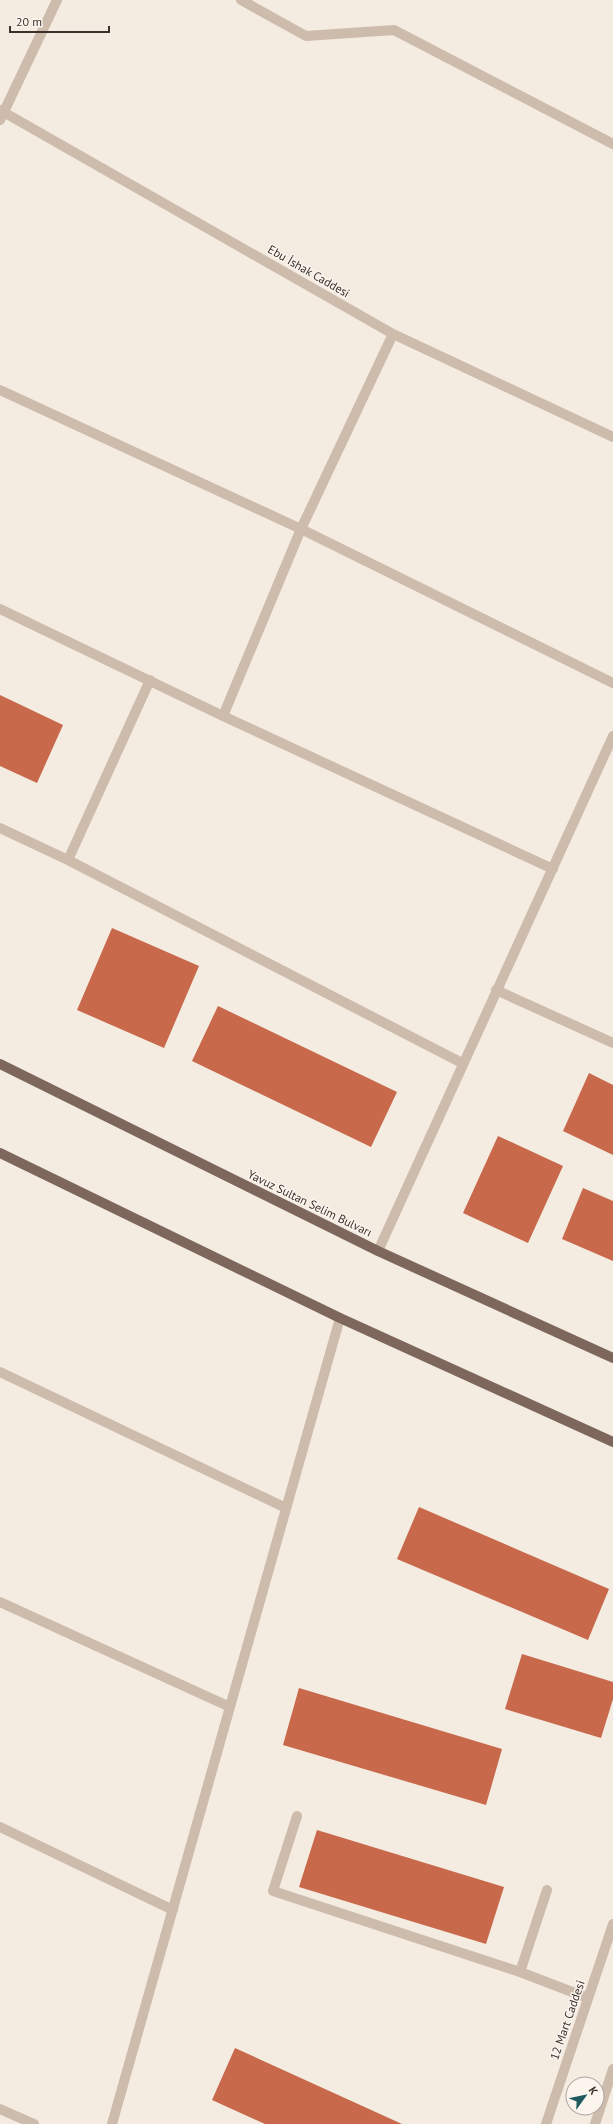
<svg xmlns="http://www.w3.org/2000/svg" width="613" height="2124" viewBox="0 0 613 2124" font-family="'PT Sans',sans-serif">
  <style>
    .building { fill: #c8694b }
    .lines { fill: none; stroke-linecap: round; stroke-linejoin: round }
    .minor { stroke: #cdbbac; stroke-width: 10 }
    .major { stroke: #7d675c; stroke-width: 10 }
    .labels { text-anchor: middle; dominant-baseline: central; stroke-width: 3; stroke-linejoin: round; paint-order: stroke }
    .street-label { font-size: 12px; fill: #3b302b; stroke: #fbf5ee }
  </style>
  <rect width="100%" height="100%" fill="#f4ebe1"/>
  <path class="building" d="M0,695l63,30 -26,58 -37,-17z
    M112,928l87,38 -35,82 -87,-38z
    M218,1006l179,86 -26,55 -179,-86z
    M589,1073l24,12v70l-50,-24z
    M498,1136l65,30 -35,77 -65,-30z
    M583,1188l30,13v60l-51,-22z
    M419,1507l190,82 -21,51 -191,-81z
    M522,1654l91,28v17l-12,39 -96,-29z
    M299,1688l203,61 -16,56 -203,-60z
    M317,1830l187,57 -18,57 -187,-57z
    M235,2048l167,76h-137l-53,-24z"/>
  <g class="lines">
    <path class="minor" d="M241,0l65,36 88,-6 219,114
      M0,110l393,224 220,103
      M0,120l57,-120
      M0,390l301,139 312,154
      M0,609l223,107 330,153
      M223,716l78,-187 92,-195
      M0,828l68,32 394,203
      M68,860l82,-180
      M496,990l117,53
      M378,1251l235,-515
      M0,1372l286,136
      M0,1602l230,105
      M297,1816l-24,75 247,81 68,26
      M0,1827l173,83
      M520,1972l27,-82
      M0,2109l34,15
      M112,2124l228,-806
      M546,2124l67,-200
      M595,2124l18,-55"/>
    <path class="major" d="M0,1064l378,187 235,107
      M0,1153l340,165 273,124"/>
  </g>
  <g class="labels">
    <g class="street-label">
      <text transform="translate(309 271) rotate(30)">Ebu İshak Caddesi</text>
      <text transform="translate(310 1203) rotate(26)">Yavuz Sultan Selim Bulvarı</text>
      <text transform="translate(567 2020) rotate(-71)">12 Mart Caddesi</text>
    </g>
  </g>
  <g transform="translate(585 2096) rotate(57)"><circle r="19" fill="#fbf5ee" stroke="#aea6a0"/>
  <path d="M0-3L7 15L0 10L-7 15Z" fill="#1f5a5e"/>
  <text y="-6" font-size="11" font-weight="bold" text-anchor="middle" fill="#3b302b">K</text>
  </g>
  <path d="M10 26v6h99v-6" fill="none" stroke="#3b302b" stroke-width="2"/>
  <text x="16" y="26" font-size="12" fill="#3b302b" stroke="#fbf5ee" stroke-width="3" paint-order="stroke">20 m</text>
</svg>
